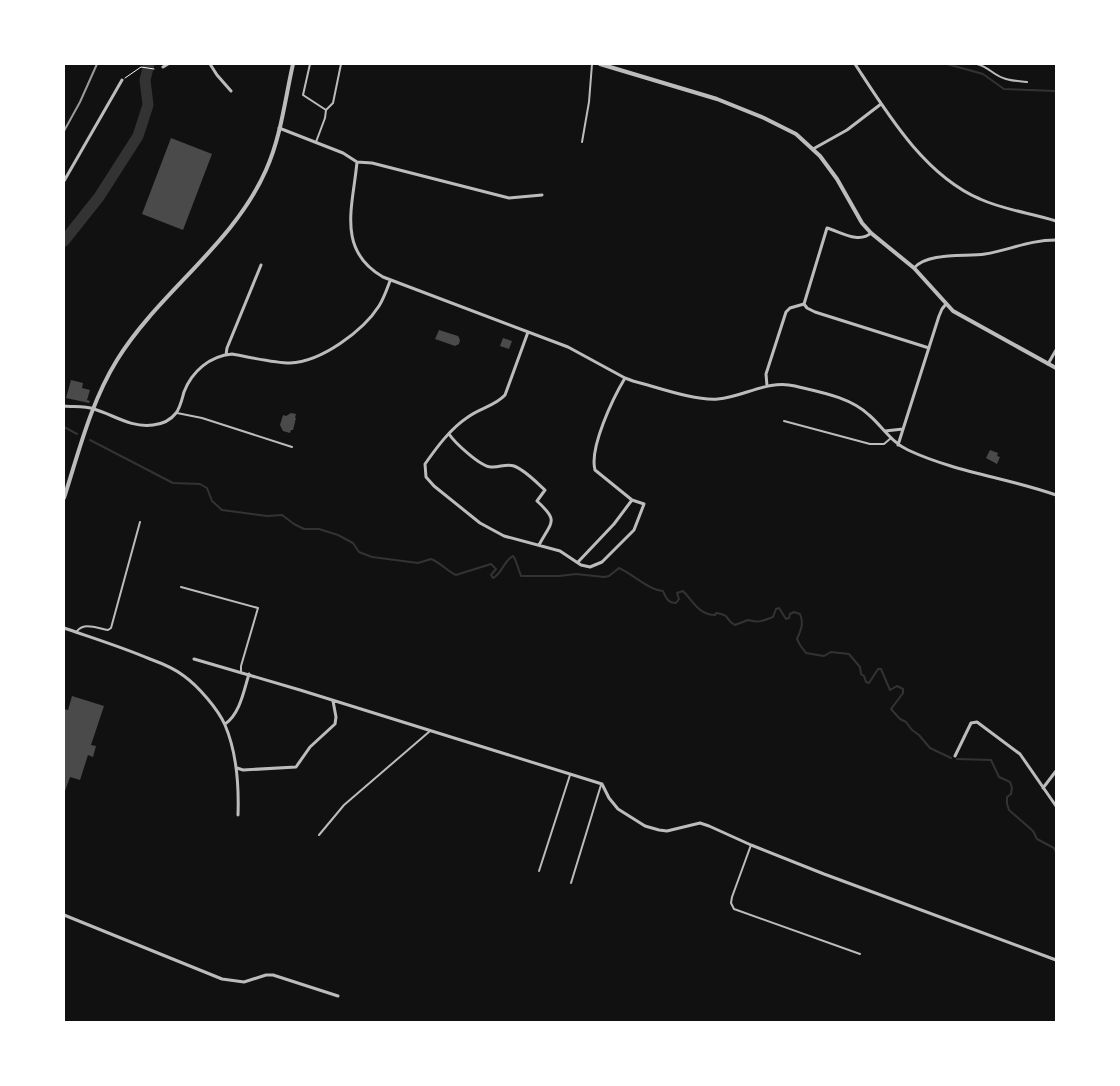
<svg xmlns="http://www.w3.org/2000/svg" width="1120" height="1086" viewBox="0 0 1120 1086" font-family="'Archivo Narrow',sans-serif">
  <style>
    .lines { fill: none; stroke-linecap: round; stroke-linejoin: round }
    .stream { stroke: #333; stroke-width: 2 }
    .river { stroke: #333; stroke-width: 11 }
    .building { fill: #4a4a4a }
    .path { stroke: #f5f5f5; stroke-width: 1 }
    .service { stroke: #bcbcbc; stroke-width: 2 }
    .minor { stroke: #bcbcbc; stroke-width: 3 }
    .tertiary { stroke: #bcbcbc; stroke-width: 4 }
    .rail { stroke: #9a9a9a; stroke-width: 2 }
  </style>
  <rect width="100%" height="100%" fill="#111"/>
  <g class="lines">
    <path class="stream" d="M947,64l36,10 21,15 52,2
      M64,427l13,7
      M90,440l83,43 27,1 7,4 5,13 10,9 45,6 15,-1 12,9 10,5h15l19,6 15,8 6,9 13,5 46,6 13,-4c10,4 16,12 25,16l35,-11 5,5 -5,6 2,3c10,-5 10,-17 20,-22l2,3 6,17h38l17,-2 28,3 5,-1 10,-8c15,7 30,22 44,23 3,7 5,12 13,12l3,-4 -2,-6 6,-2c10,10 16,24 32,24l1,-2c15,2 9,7 19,12l13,-5c10,3 15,1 25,-3l3,-8 3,-1 7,11 3,-1 1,-4 4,-2 6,2c4,10 1,16 -3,25l3,6 6,8 18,3 7,-4 18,2 11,13 1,7 3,2 2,6 3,1 9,-14h3l9,21 7,-4 6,3v4l-12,16 9,10 6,3 6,8 7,5 11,13 21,10
      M957,759l34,1 8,17 11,5 2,6 -1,6 -4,3v7l2,6 24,21 4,8 17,9 2,4"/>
    <path class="river" d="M64,241l35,-44 39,-61 10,-31 -3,-25 4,-16"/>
  </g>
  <path class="building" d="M171,138l41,16 -29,76 -41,-16z
    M439,330l19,6 2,4 -1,4 -4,2 -20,-7z
    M503,338l9,3 -3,8 -9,-3z
    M71,380l12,3 -1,5 8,2 -3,10 3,1 -1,2 -23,-5z
    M291,413l5,1 -1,4h1l-3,12h-2l-1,3 -7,-2 -3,-6 3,-10 3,1z
    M990,450l8,3 -1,3 3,1 -3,7 -11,-6z
    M72,696l32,10 -13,39 5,1 -3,11 -5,-2 -8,25 -10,-3 -6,17v-85l4,1z"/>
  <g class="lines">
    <path class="path" d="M125,78l16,-11 13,2"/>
    <path class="service" d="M310,64l-7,31 23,15
      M977,64c12,3 17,12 29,15 6,2 14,2 21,3
      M316,142l9,-24 1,-8 7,-7 8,-39
      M582,142l7,-40 3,-38
      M177,413l25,5 90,29
      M784,421l86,23h14l7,-6
      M181,587l77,21 -17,58v6
      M77,631c7,-9 20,-3 31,-1l3,-2 29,-106
      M319,835l25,-30 86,-74
      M751,845l-19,52 -1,6 3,6 126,45
      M539,871l31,-96
      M571,883l30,-98"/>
    <path class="minor" d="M210,64l7,11 14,16
      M855,64c32,49 69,111 125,135 24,11 51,14 76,22
      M163,67l5,-3
      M279,128l64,25 14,9 15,1 137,35 33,-3
      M813,149l34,-19 34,-26
      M357,162c-4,44 -21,88 26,115l185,70 57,31 8,3c24,6 61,20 85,18 26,-2 50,-20 77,-13 25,6 55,11 74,29 13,11 22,27 39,35 47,22 100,28 148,45
      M64,181l58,-101
      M914,268c14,-16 51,-11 71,-14 25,-4 44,-14 71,-14
      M804,304l3,4 8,4 114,36
      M528,332l-23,63c-10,11 -25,13 -37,22 -18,12 -31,30 -43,47l1,13 8,9 46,37 24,13 56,15 21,14 9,2 12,-5 32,-32 10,-26 -12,-4 -37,-30c-6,-22 18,-72 30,-92
      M226,355l1,-7 34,-83
      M1048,364l8,-14
      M767,386l-1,-12 20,-62 4,-4 14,-4 23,-76c14,4 32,16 44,5
      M64,406c9,1 21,0 30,3 20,6 37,19 59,16 9,-1 17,-4 23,-12 4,-5 6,-14 8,-21 8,-21 26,-36 48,-38 17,3 42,9 58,9 31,-1 73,-32 89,-57 5,-8 8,-17 11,-25
      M885,431l18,-2
      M449,434c6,9 32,33 42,33 8,1 15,-4 23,-1 11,4 22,16 31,24l-8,11c22,20 15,20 2,44
      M898,445l41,-129 3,-7 4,-5
      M578,562l36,-38 18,-24
      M64,628c29,10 58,19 86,31 11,4 24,9 34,17 14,10 34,33 41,49 12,28 14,60 13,90
      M194,659l106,31 302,94 7,14 9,11 27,17 14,4 8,1 33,-8 9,3 42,19 73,29 232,86
      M225,724c15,-10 19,-34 24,-50
      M955,756l16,-33 6,-1 43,32 36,52
      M237,768l6,2 53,-3 14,-20 25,-23 1,-7 -3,-16
      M1043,788l13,-17
      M64,915l158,64 22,3 22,-7h7l65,21"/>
    <path class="tertiary" d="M600,64l117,35 47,19 32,16 24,22 17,23 25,44 9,10 43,35 39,43 103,57
      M64,498c15,-47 27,-96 53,-138 42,-68 116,-115 149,-190 15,-33 19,-71 27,-106"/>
    <path class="rail" d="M64,131l16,-29 17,-38"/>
  </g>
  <rect width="1120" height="1086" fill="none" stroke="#ffffff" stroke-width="130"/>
</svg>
